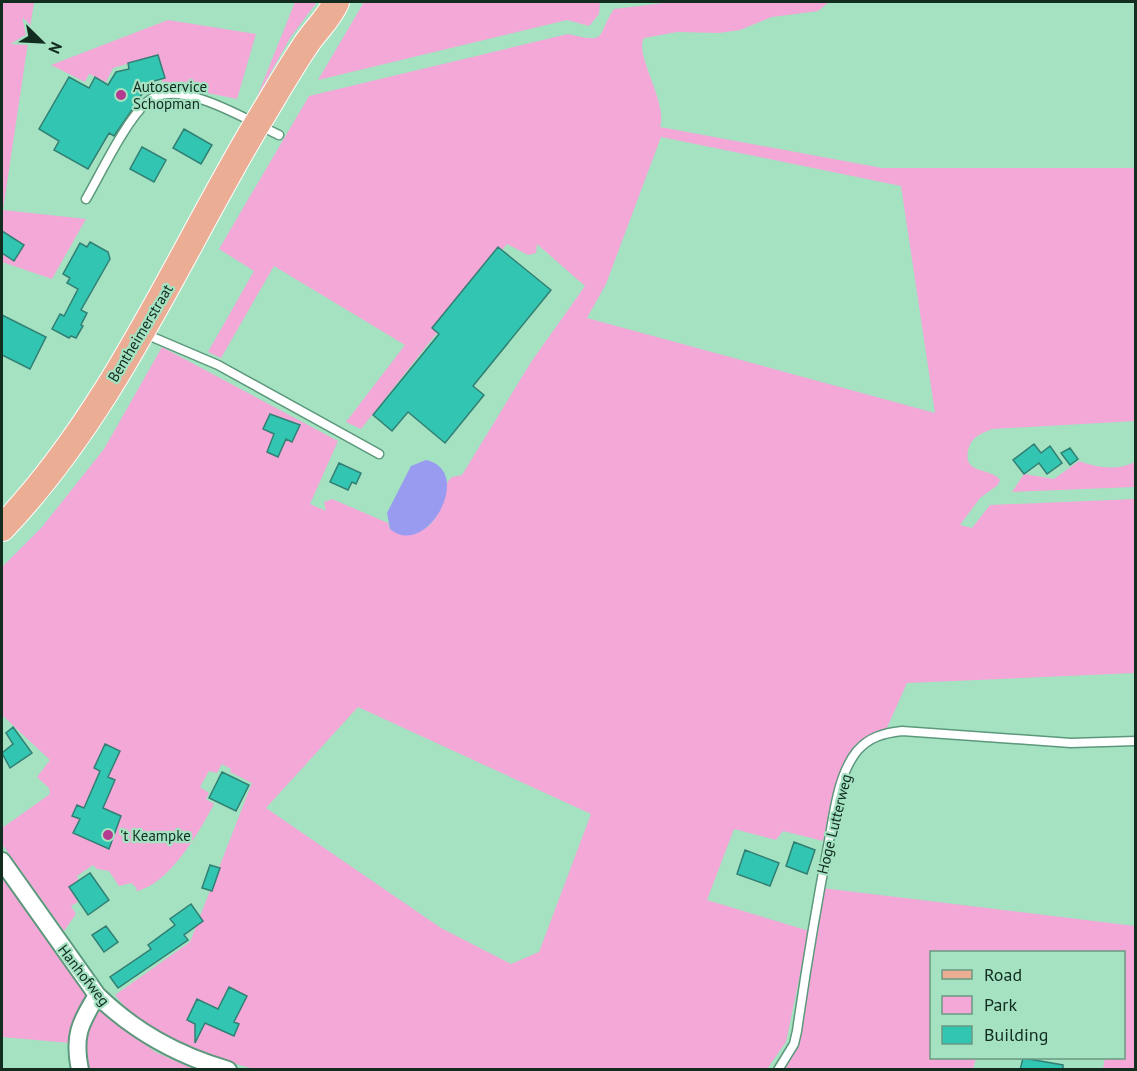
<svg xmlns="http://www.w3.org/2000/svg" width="1137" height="1071" viewBox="0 0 1137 1071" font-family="'PT Sans',sans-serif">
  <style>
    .green { fill: #f4a8d7; fill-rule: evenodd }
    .water { fill: #999bf1 }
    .building { fill: #32c6b2; stroke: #327f73; stroke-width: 1.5 }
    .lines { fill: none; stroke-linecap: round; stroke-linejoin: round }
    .lane-casing { stroke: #5c987b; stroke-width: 11 }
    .street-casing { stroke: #5c987b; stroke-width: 20 }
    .primary-casing { stroke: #fff; stroke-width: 28 }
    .lane { stroke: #fff; stroke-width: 8 }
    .street { stroke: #fff; stroke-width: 16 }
    .primary { stroke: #ebad94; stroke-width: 26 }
    .poi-dot { fill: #b43b90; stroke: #a4e2c2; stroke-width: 2 }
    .labels { text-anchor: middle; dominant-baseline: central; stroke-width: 4.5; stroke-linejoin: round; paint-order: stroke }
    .poi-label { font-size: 15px; fill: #122c20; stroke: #a4e2c2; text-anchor: start }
    .street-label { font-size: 15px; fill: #122c20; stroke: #a4e2c2 }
  </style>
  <rect width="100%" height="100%" fill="#a4e2c2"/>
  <path class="green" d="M2,2h32l-31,208 83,9 -34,60 -50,-17z
    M295,2h22l-27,36 -33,59z
    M364,2h236l-1,12 -10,12 -22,-6 -249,60z
    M672,2h157l-11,9 -46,6 -32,13 -21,3 -42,-1 -33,6c-10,17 24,64 16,89l222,41h253v253l-143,8c-12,5 -21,8 -24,22 -5,24 23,16 32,29l-2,5 -18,13 -20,27 12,3 18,-23 145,-6v174l-228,10 -21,47c-49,9 -54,72 -63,111l-40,-10 -7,9 -42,-11 -27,71 102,31 -23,111 -19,27 -508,1c-48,-11 -113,-35 -144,-75l75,-53 62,-159 -22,-11 1,-3 -9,-5 -5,9 -8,-2 -9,16 9,6 -3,6 8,5c-14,27 -46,82 -78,87l1,-3 -6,-5 -12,3 -10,-15 -12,-2 -4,-4 -16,11 1,4 -9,7 9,15 -7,4 5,8 -12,17 -62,-87v-16l48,-34 -1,-6 -12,-11 13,-17 -48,-45v-148l40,-40 62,-78 58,-102 176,94 -28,63 16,7 -2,-9 8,-3 56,24 2,6 38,-2 8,-10 12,-36 4,-4 10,-2 69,-113 54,-76 -48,-42 -1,9 -8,2 -21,-11 -146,185 -15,-7 59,-77 -131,-79 -53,92 -13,-6 46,-81 -35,-22 90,-153 259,-62c42,10 27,3 46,-25zM661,137l240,49 34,227 -348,-95 19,-34zM358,707l233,107 -52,138 -28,12 -70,-36 -175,-120z
    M168,20l88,14 -19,65 -74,-15 -5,-29 -45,13 -7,14 -17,-8 -4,8 -34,-17z
    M1079,461c19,7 38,10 56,1v25l-123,5 12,-18 30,5z
    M2,876l88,119 -20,38v10l-68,-6z
    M822,888l313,38v143h-32l2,-11h19v-106h-192v106h44l-3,11 -191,1 9,-13z
    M97,1007l58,45 39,17h-109l-4,-28z"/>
  <path class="water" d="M426,460c50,11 0,100 -36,69l-3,-16 24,-47z"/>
  <path class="building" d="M158,55l7,23 -25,7 3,7 -7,12 -22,32 -5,-3 -21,36 -34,-19 5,-9 -20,-12 30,-52 20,11 6,-11 13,8 8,-13 13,-3 -1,-6z
    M184,129l28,16 -11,19 -28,-16z
    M142,147l24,13 -12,22 -24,-13z
    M2,231l22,14 -10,16 -12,-8z
    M90,242l18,10 2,7 -29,51 6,3 -6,12 2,1 -7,12 -5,-2 -2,2 -17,-9 8,-15 4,2 14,-27 -11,-6 3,-5 -7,-4 17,-31 7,4z
    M498,247l53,43 -78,96 11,9 -39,48 -37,-31 -16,19 -19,-16 66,-81 -7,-6z
    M2,315l44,22 -16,32 -28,-14z
    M270,414l30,11 -8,17 -6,-3 -8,18 -11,-5 7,-18 -11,-5z
    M1034,444l7,9 9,-7 12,17 -15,11 -8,-11 -15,11 -11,-14z
    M1070,448l8,11 -8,6 -9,-12z
    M339,463l22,10 -5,11 -4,-2 -4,8 -18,-8z
    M13,727l19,26 -22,15 -8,-15 11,-9 -7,-11z
    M105,744l15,7 -12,26 7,3 -12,28 18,8 -12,33 -36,-16 7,-14 -8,-3 5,-11 7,3 16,-37 -6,-3z
    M222,772l27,13 -13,26 -27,-13z
    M794,842l21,8 -8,24 -21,-8z
    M745,850l34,13 -9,23 -33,-12z
    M210,865l10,3 -8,23 -10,-3z
    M90,873l19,27 -21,15 -19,-28z
    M191,904l12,17 -19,14 4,5 -70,48 -8,-11 41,-28 -3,-4 27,-20 -5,-6z
    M106,926l12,16 -14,10 -12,-17z
    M229,987l18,9 -13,26 5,2 -5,12 -29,-13 -10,20v-19l-8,-4 10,-21 21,10z
    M1023,1058l40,7v5h-43z"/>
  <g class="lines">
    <defs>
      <path id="lane" d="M86,199c15,-26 39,-77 61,-97 30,-27 103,20 132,33
        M143,333l75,32 161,89
        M778,1070l16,-26 3,-13c9,-62 19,-123 31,-185 6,-30 9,-70 29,-95 12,-14 27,-18 45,-20l169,12 65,-2"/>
      <path id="street" d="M2,861l95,134c38,37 80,60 131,75
        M80,1070c-7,-35 0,-46 17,-75"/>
      <path id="primary" d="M2,528c111,-116 174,-268 255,-404 16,-26 31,-53 48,-78 10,-16 24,-27 31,-44"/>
    </defs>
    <use href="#lane" class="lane-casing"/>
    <use href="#street" class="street-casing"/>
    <use href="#primary" class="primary-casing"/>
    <use href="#lane" class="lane"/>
    <use href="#street" class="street"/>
    <use href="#primary" class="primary"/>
  </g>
  <g class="poi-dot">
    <circle cx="121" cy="95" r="6"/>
    <circle cx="108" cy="835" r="6"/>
  </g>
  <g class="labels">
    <g class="poi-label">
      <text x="133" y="86">Autoservice<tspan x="133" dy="17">Schopman</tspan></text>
      <text x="120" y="835">'t Keampke</text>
    </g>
    <g class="street-label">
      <text transform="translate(140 333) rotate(-59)">Bentheimerstraat</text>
      <text transform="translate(834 824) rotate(-76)">Hoge Lutterweg</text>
      <text transform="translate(84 975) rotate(52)">Hanhofweg</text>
    </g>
  </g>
  <rect width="1137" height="1071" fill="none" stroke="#122c20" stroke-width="6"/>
  <rect x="930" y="951" width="195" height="108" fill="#a4e2c2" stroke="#6a9981" stroke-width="1.5"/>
  <rect x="942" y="970" width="30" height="9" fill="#ebad94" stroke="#6a9981" stroke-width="1.5"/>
  <text x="984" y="981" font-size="18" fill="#122c20">Road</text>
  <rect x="942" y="996" width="30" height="18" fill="#f4a8d7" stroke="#6a9981" stroke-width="1.5"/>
  <text x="984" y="1011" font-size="18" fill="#122c20">Park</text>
  <rect x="942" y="1026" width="30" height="18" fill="#32c6b2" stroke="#6a9981" stroke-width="1.5"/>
  <text x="984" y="1041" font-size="18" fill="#122c20">Building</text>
  <g transform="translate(42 42) rotate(114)" stroke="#a4e2c2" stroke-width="4.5" paint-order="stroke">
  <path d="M0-4.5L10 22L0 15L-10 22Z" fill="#122c20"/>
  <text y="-9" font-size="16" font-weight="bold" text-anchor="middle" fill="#122c20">N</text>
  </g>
</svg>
